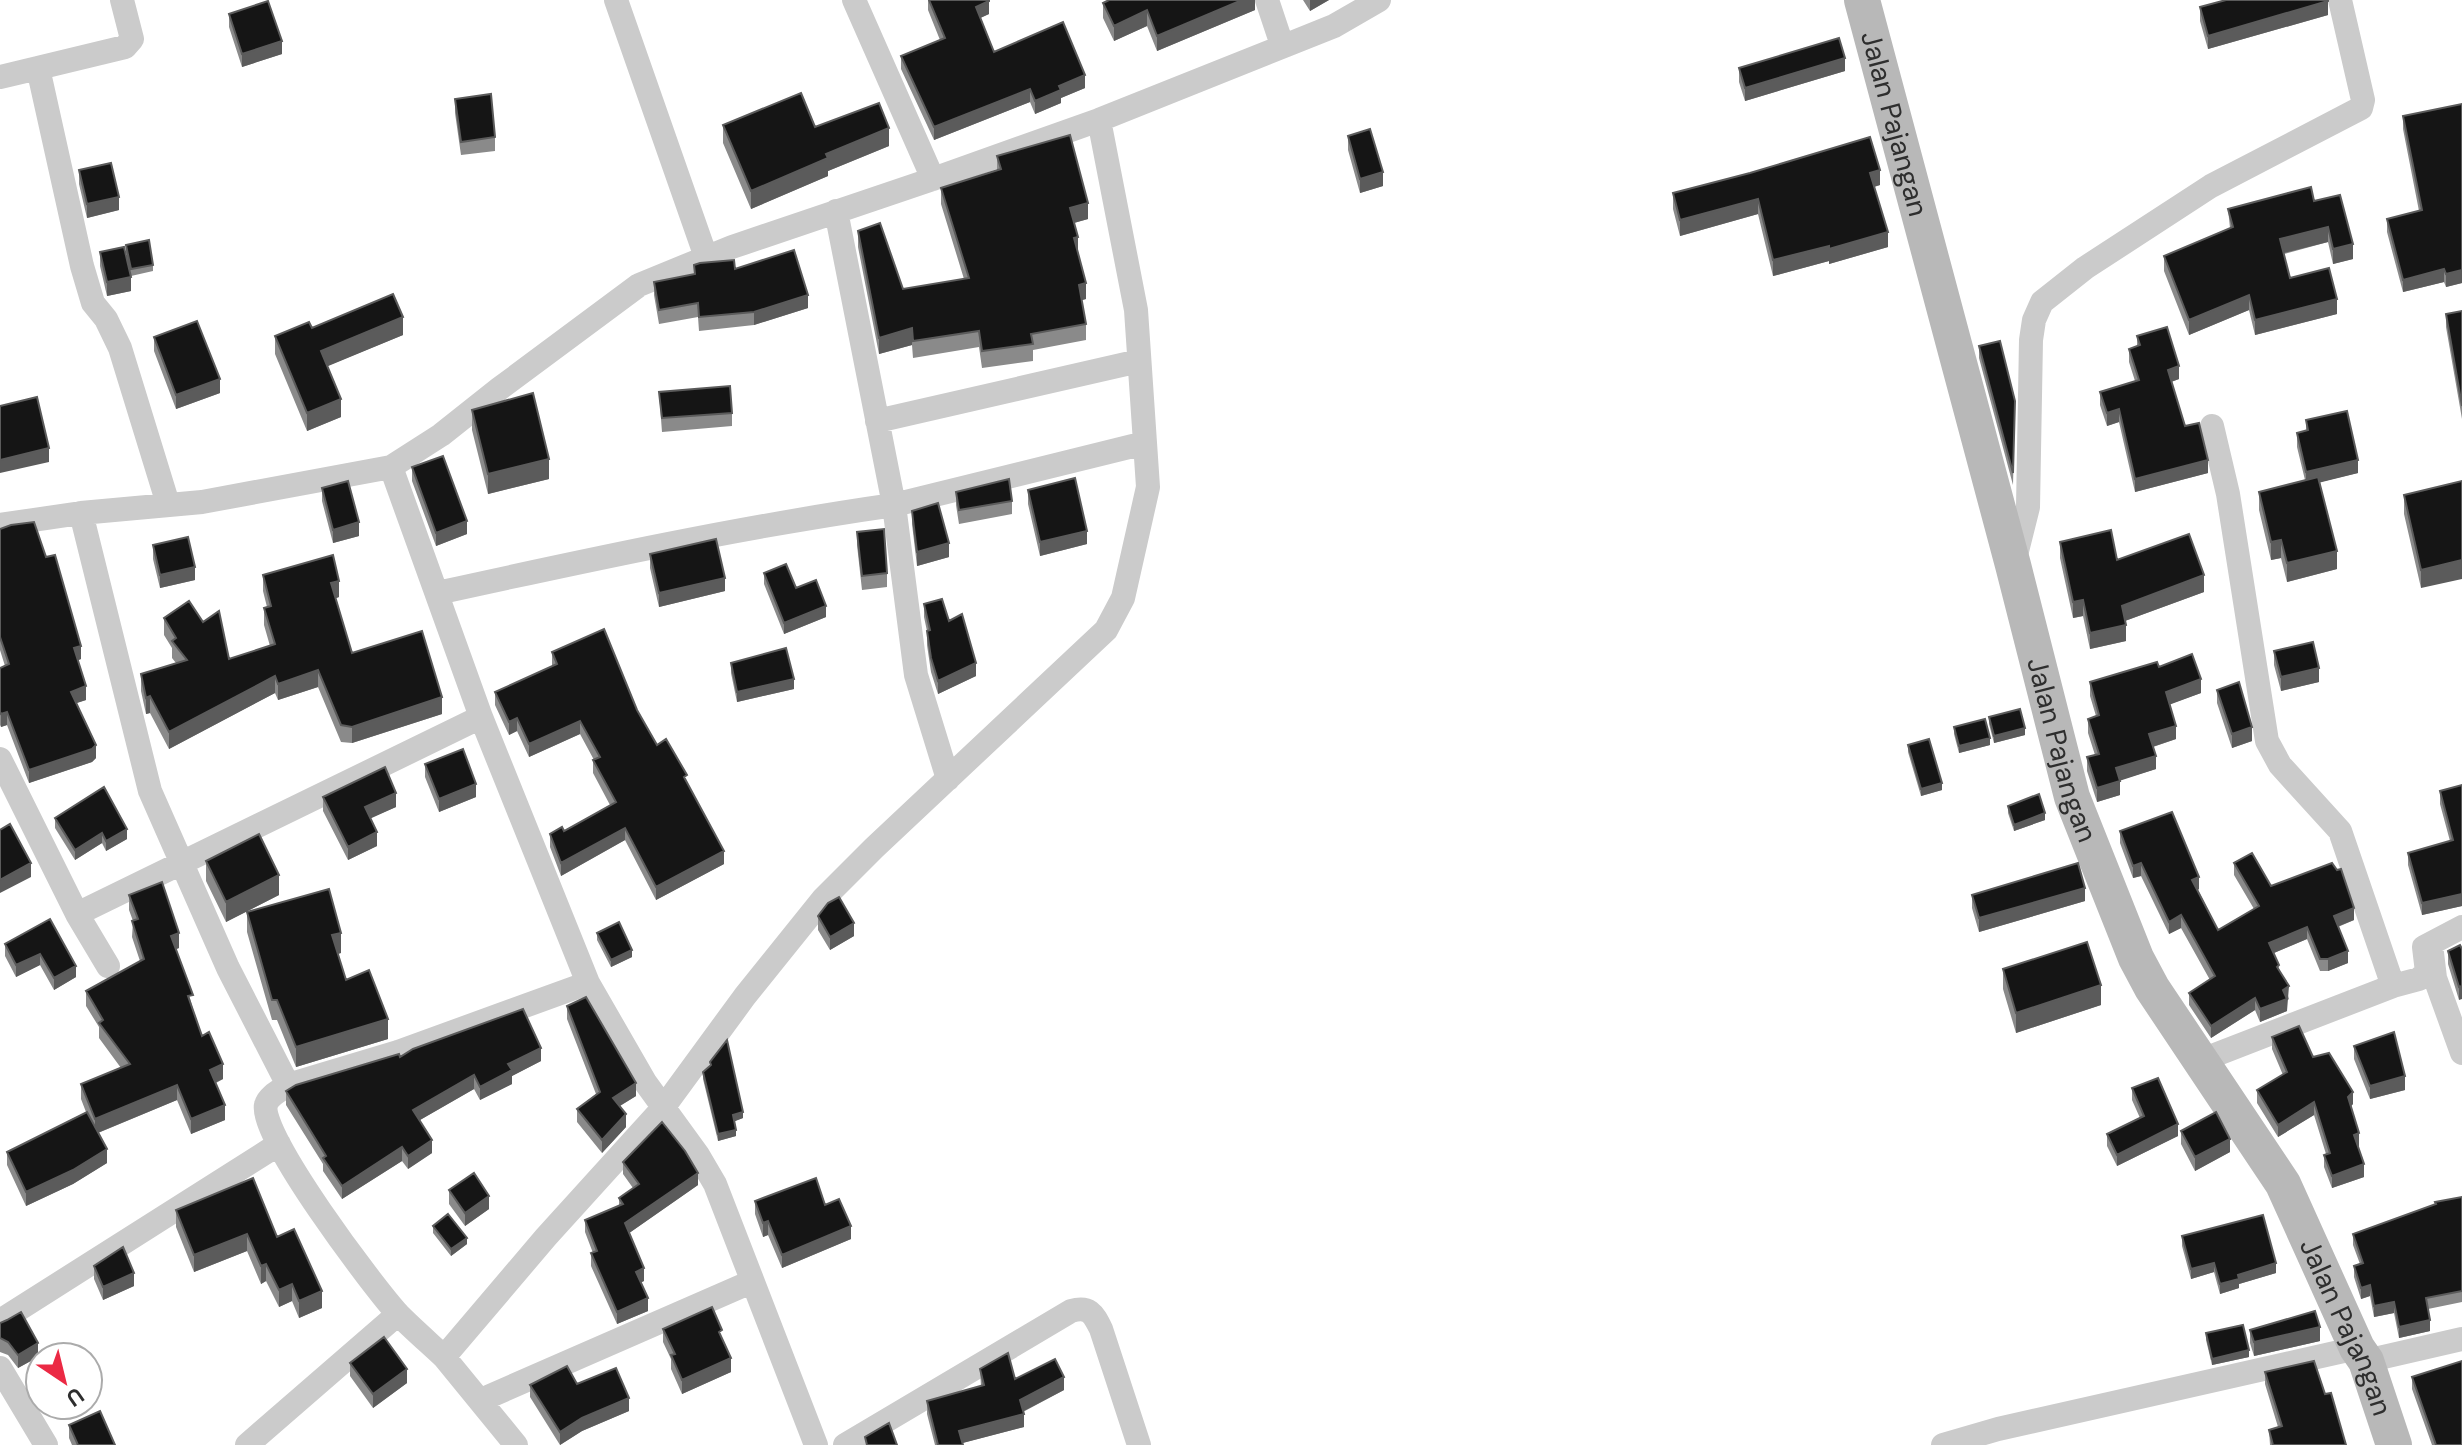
<svg xmlns="http://www.w3.org/2000/svg" width="2462" height="1445" viewBox="0 0 2462 1445" font-family="'DM Sans',sans-serif">
  <style>
    .lines { fill: none; stroke-linecap: round; stroke-linejoin: round }
    .minor { stroke: #cbcbcb; stroke-width: 24 }
    .secondary { stroke: #b8b8b8; stroke-width: 36 }
    .wall { fill: #8a8a8a }
    .shaded-wall { fill: #5b5b5b }
    .building { fill: #151515; stroke: #5b5b5b; stroke-width: 2 }
    .labels { text-anchor: middle; dominant-baseline: central; stroke-width: 8; stroke-linejoin: round; paint-order: stroke }
    .street-label { font-size: 28px; fill: #2e2e2e; stroke: #fff }
  </style>
  <rect width="100%" height="100%" fill="#fff"/>
  <g class="lines">
    <path class="minor" d="M122,0l10,39 -7,8 -87,21 44,198 11,37 13,16 14,29 48,156
      M616,0l90,257
      M854,0l79,179
      M1267,0l15,45
      M0,77l38,-9
      M877,421l262,-60
      M2212,426l16,68 39,247 13,24 60,66 53,155
      M391,467l90,250 107,266 57,99 53,73 17,29 101,261
      M81,513l69,278 78,177 60,117 110,-33 190,-69
      M0,525l81,-12 121,-11 189,-35 50,-32 58,-46 140,-104 93,-38 201,-68 166,-59 235,-94 45,-26
      M2015,559l13,-52 3,-167 3,-20 8,-18 43,-34 126,-82 150,-78 2,-8 -23,-100
      M437,593c151,-33 303,-66 457,-88l-58,-294
      M0,759l77,155 31,52
      M948,779l-32,-104 -22,-170 251,-62
      M77,914l404,-197
      M2432,953l3,25 27,75
      M2202,1060l191,-74 26,-7 8,-7 -3,-25 38,-20
      M288,1085c-7,5 -20,11 -22,20 -8,29 108,183 133,210 14,14 30,28 45,42
      M0,1321l279,-177
      M2366,1361l96,-22
      M0,1368l46,77
      M481,1400l270,-118
      M247,1445l151,-131
      M516,1445l-72,-88 102,-120 117,-129 82,-112 78,-97 51,-51 232,-218 17,-32 25,-111 -12,-177 -37,-190
      M845,1445l226,-134c18,-5 22,2 30,18l38,116
      M1943,1445l55,-16 359,-81"/>
    <path class="secondary" id="s1" d="M1862,0l151,565 59,232 64,161 16,30 131,196 74,164 9,13 28,84"/>
  </g>
  <path class="wall" d="M928,0h61v14l-9,4 14,34 91,36 -24,10v5l-26,11 -5,-12 -96,38 -33,-71v-13l39,-16 -12,-30z
    M1255,0v10l-98,41 -10,-25 -33,15 -11,-23v-15z
    M1303,0h26l-19,11z
    M2200,7l128,8 -120,34 -8,-28z
    M229,14l53,40 -40,13 -13,-40z
    M1739,68l106,3 -100,30 -6,-19z
    M455,99l40,38v14l-34,4 -6,-42z
    M2462,104v179l-16,4 -2,-5 -41,10 -16,-60v-13l32,-8 -16,-82v-13z
    M723,125l92,2 74,19 -61,25v5l-77,33 -28,-66z
    M1348,136l35,50 -23,7 -12,-43z
    M997,156l91,63 -14,4 4,30 8,46 -5,1 5,24v16l-53,10v11l-51,7 -3,-21 -66,11 -1,-13 -33,9 -21,-107v-16l45,58 61,-10 -23,-75v-16l56,-18z
    M79,170l40,40 -32,8 -8,-34z
    M1880,185l-6,2 14,60 -59,17v-3l-56,15 -15,-62 -78,22 -7,-27v-16z
    M2314,201l39,58 -20,5 -5,-22 -44,12 6,24 47,36 -82,21 -6,-25 -60,25 -25,-64v-15l66,-28 -2,-19z
    M126,245l27,20v6l-22,5 -5,-24z
    M100,252l31,39 -24,5 -7,-30z
    M694,265l41,4 73,39 -54,17 -55,6 -1,-14 -39,7 -5,-29v-13l40,-8z
    M2462,311v108l-16,-92v-13z
    M312,328l91,7 -76,31 14,51 -34,14 -32,-77v-18z
    M2137,336l42,43 -8,3 14,44 23,47 -73,19 -16,-70 -12,4 -7,-21v-13l35,-11 -6,-19v-13l8,-3z
    M154,337l66,56 -44,16 -22,-58z
    M1979,346l36,55 -2,84 -34,-127z
    M659,392l73,21v13l-70,6z
    M472,410l77,69 -61,15 -16,-64z
    M2306,420l52,53 -38,9 17,87 -50,13 -6,-24 -10,2 -12,-50v-18l46,-12 -8,-33v-14l9,-2z
    M412,467l55,67 -31,12 -24,-65z
    M2462,481l-41,107 -17,-74v-19z
    M322,488l37,48 -26,7 -11,-42z
    M1028,490l59,54 -47,12 -12,-52z
    M956,492l56,9v13l-53,10 -3,-19z
    M912,511l37,46 -32,9 -5,-42z
    M0,529l81,130 -3,1 8,40 -10,3 20,55 -4,4 -63,21 -22,-58 -6,2 -1,-2v-57l5,-2 -5,-16z
    M857,532l30,41v14l-25,3 -5,-45z
    M2060,542l57,18 87,32 -79,29 1,20 -36,8 -7,-33 -10,2 -13,-60z
    M153,545l42,35 -35,8 -7,-29z
    M650,554l75,37 -66,16 -9,-39z
    M764,573l32,15 30,29 -42,17 -20,-50z
    M263,575l76,22 -3,1 16,55 90,61 -90,29 -11,-1 -23,-55 -40,13 -3,-7 -106,56 -19,-36 -4,1 -5,-23v-17l35,-11 -4,-5v-10l-8,-13v-17l65,41 41,-13 -6,-21v-17l3,-1 -4,-16z
    M924,604l25,17 27,55 -38,18 -7,-22 -4,-27v-14l-3,-14z
    M2274,651l45,31 -38,9 -7,-26z
    M552,652l85,58 20,35 30,37 37,82 -68,36 -31,-60 -64,36 -11,-29v-13l14,-3 46,-26 -17,-32v-13h1l-14,-26 -51,23 -12,-26 -8,4 -14,-30v-13l57,-26z
    M731,663l63,26 -57,13 -6,-29z
    M2159,667l42,26 -31,11 6,35 -23,8 3,22 -36,11v15l-23,7 -10,-31v-14l8,-2 -7,-22v-14l8,-3 -6,-20v-14z
    M2217,690l35,51 -20,7 -15,-45z
    M1989,717l36,18 -31,8 -5,-19z
    M1954,727l36,18 -31,8 -5,-19z
    M1908,745l34,45 -21,6 -13,-44z
    M425,764l51,33 -37,15 -14,-35z
    M2462,785v121l-40,9 -14,-50v-12l42,-12 -10,-37v-13z
    M323,797l73,10 -26,11 7,28 -29,14 -25,-49z
    M2008,806l37,14 -31,11 -6,-18z
    M55,818l72,21 -21,12 -4,-8 -27,17 -20,-32z
    M2120,831l79,58 -1,1 20,40 36,-21 -20,-34v-12l37,23 83,34 -16,7 10,36 -20,8h-8l-13,-32 -33,14 15,46 -2,1v11l-27,11 -5,-12 -44,28 -22,-33v-12l21,-13 -29,-52 -12,6 -28,-58 -8,2 -13,-35z
    M206,861l73,34 -53,27 -20,-41z
    M129,895l50,53 -3,1 17,60 9,27 21,43 -7,4 9,37 -34,14 -14,-34 -79,33 9,30 -34,21 -47,22 -19,-41v-13l79,-40 -5,-13v-15l40,-16 -22,-30v-11l-13,-21v-15l54,-30 -8,-24 1,-16 -4,-11z
    M1972,895l113,6 -106,31 -7,-24z
    M247,912l94,41 -3,1 8,26 42,59 -92,28 -19,-47h-5l-25,-88z
    M818,916l36,20 -24,14 -12,-20z
    M50,919l26,58 -22,13 -14,-25 -24,12 -11,-21v-12z
    M597,933l35,24 -21,10 -14,-27z
    M2462,949l-3,51 -11,-36v-13z
    M2003,969l98,36 -85,28 -13,-44z
    M567,1006l69,90 -16,10 6,21 -24,26 -25,-31v-13l19,-15 -29,-75z
    M2272,1037l41,20 40,47 -2,2 13,71 -32,11 -8,-21v-12l2,-1 -12,-39 -36,22 -21,-34v-13l26,-15 -11,-26z
    M2354,1046l51,44 -35,9 -16,-40z
    M400,1057l141,4 -29,15v8l-32,16 -6,-11 -54,31 12,33 -24,16 -6,-8 -60,38 -19,-28v-7l-37,-59v-14z
    M710,1062l33,56 -9,3 2,15 -18,5 -15,-62v-7l7,-6z
    M2132,1088l46,48 -61,30 -10,-20v-12l33,-16 -8,-18z
    M2181,1131l49,21 -35,19 -14,-27z
    M623,1162l75,23 -69,48 15,48 -3,1 7,29 -31,13 -26,-58v-13h2l-8,-21v-12l34,-14v-8l14,-10 -10,-14z
    M449,1190l40,19 -24,17 -16,-22z
    M2462,1197v105l-34,7 2,22 -31,7 -5,-25 -20,4 -4,-21 -9,3 -7,-22v-11l6,-2 -7,-19v-11z
    M755,1201l70,4 26,34 -69,29 -14,-33 -5,2 -8,-23z
    M176,1210l101,27 45,71 -23,10 -7,-17 -13,6 -13,-26 -5,3 -14,-33 -53,21 -18,-45z
    M433,1226l34,18 -16,12 -18,-23z
    M2182,1236l94,37 -37,11v4l-19,6 -6,-22 -23,7 -9,-33z
    M94,1266l40,20 -31,14 -9,-21z
    M7,1320l31,37 -20,11 -10,-13 -8,-3v-29z
    M663,1329l59,10 9,33 -49,22 -11,-25v-10l-8,-17z
    M2250,1330l70,11 -66,15 -4,-13z
    M2206,1333l43,24 -37,8 -6,-25z
    M350,1363l57,20 -34,25 -23,-32z
    M980,1369l84,21 -41,22 1,15 -62,16 1,2h-28l-8,-31v-13l54,-15z
    M2265,1372l60,22 21,51h-76l-1,-15 9,-3 -13,-43z
    M2412,1377l50,68h-30l-20,-56z
    M577,1384l52,27 -47,20 -22,14 -30,-48v-12z
    M69,1425l46,20h-43l-3,-7z"/>
  <path class="shaded-wall" d="M1242,0h13v10l-98,41v-15z
    M1310,0h19l-19,11z
    M989,1v13l-13,6v-13z
    M2328,1v14l-120,34v-13z
    M1147,10v16l-33,15v-15z
    M282,41v13l-40,13v-13z
    M1845,58v13l-100,30v-13z
    M1085,75v13l-24,10v5l-26,11v-13l24,-15z
    M1030,89v13l-96,38v-13z
    M889,128v18l-61,25v5l-77,33v-18l75,-37z
    M1880,170v15l-10,3v-15z
    M1383,172v14l-23,7v-14z
    M119,197v13l-32,8v-14z
    M1758,199v15l-78,22v-16z
    M1088,203v16l-18,5v-16z
    M2328,227v15l-48,12v-15z
    M1888,232v15l-59,17v-15z
    M1078,237v16l-4,-15z
    M2353,244v15l-20,5v-15z
    M1829,246v15l-56,15v-16z
    M2444,269v13l-41,10v-12z
    M2462,270v13l-16,4v-13z
    M131,277v14l-24,5v-14z
    M1086,283v16l-7,2v-16z
    M808,295v13l-54,17v-13z
    M2249,295v15l-60,25v-15z
    M2337,299v15l-82,21v-15z
    M403,317v18l-82,34v-18z
    M912,328v17l-33,9v-16z
    M2179,366v13l-11,4v-13z
    M220,379v14l-44,16v-14z
    M341,399v18l-34,14v-18z
    M2119,409v13l-12,4v-13z
    M49,448v14l-49,11v-13z
    M549,459v20l-61,15v-20z
    M2208,460v13l-73,19v-13z
    M2358,460v13l-52,13v-14z
    M467,521v13l-31,12v-13z
    M359,522v14l-26,7v-13z
    M1087,531v13l-47,12v-14z
    M2281,540v18l-10,2v-18z
    M949,543v14l-32,9v-14z
    M2337,551v18l-50,13v-19z
    M2462,560v19l-41,9v-18z
    M195,567v13l-35,8v-13z
    M2204,575v17l-82,30v-16z
    M725,578v13l-66,16v-14z
    M339,581v16l-8,3v-17z
    M2083,600v16l-10,2v-16z
    M826,606v11l-42,17v-11z
    M2126,625v16l-36,8v-16z
    M81,646v13l-7,3v-14z
    M976,663v13l-38,18v-13z
    M2319,668v14l-38,9v-14z
    M318,670v17l-40,13v-16z
    M275,676v17l-106,56v-17z
    M794,679v10l-57,13v-10z
    M2201,679v14l-35,13v-14z
    M86,686v14l-15,5v-13z
    M150,696v17l-4,1v-16z
    M442,697v17l-90,29v-16z
    M7,712v13l-6,2v-13z
    M517,718v13l-8,4v-13z
    M580,721v13l-51,23v-13z
    M2176,726v13l-27,9v-14z
    M2252,727v14l-20,7v-14z
    M2025,728v7l-31,8v-7z
    M1990,738v7l-31,8v-7z
    M96,745v13l-4,4 -63,21v-13z
    M2156,756v13l-40,13v-14z
    M2120,781v14l-23,7v-14z
    M1942,783v7l-21,6v-7z
    M476,784v13l-37,15v-13z
    M396,793v14l-31,14v-14z
    M2045,813v7l-31,11v-6z
    M625,828v12l-64,36v-13z
    M127,829v10l-21,12v-10z
    M377,832v14l-29,14v-13z
    M102,833v10l-27,17v-10z
    M724,851v13l-68,36v-13z
    M31,863v14l-31,16v-13z
    M2141,863v13l-8,2v-12z
    M279,875v20l-53,27v-20z
    M2199,877v12l-7,3v-12z
    M2085,888v13l-106,31v-14z
    M2462,894v12l-40,9v-12z
    M2354,908v12l-20,8v-12z
    M2181,915v13l-12,6v-12z
    M854,923v13l-24,14v-13z
    M2307,927v12l-38,16v-12z
    M179,933v15l-8,3v-15z
    M341,933v20l-9,2v-20z
    M632,950v7l-21,10v-7z
    M2348,951v12l-20,8v-12z
    M40,954v11l-24,12v-12z
    M76,966v11l-22,13v-12z
    M2101,985v20l-85,28v-20z
    M2289,986l-2,25 -27,11v-13z
    M2462,986v13l-3,1v-13z
    M2255,998v12l-44,28v-12z
    M388,1019v20l-92,28v-20z
    M541,1048v13l-29,15v8l-32,16v-13l28,-23z
    M223,1064v15l-13,6v-15z
    M474,1075v14l-61,35v-14z
    M2405,1076v14l-35,9v-13z
    M636,1083v13l-23,14v-12z
    M177,1085v15l-82,34v-15z
    M2353,1092v12l-5,5v-12z
    M2314,1102v13l-36,22v-12z
    M225,1105v15l-34,14v-15z
    M743,1112v6l-10,4v-7z
    M626,1114v13l-24,26v-13z
    M2178,1124v12l-61,30v-11z
    M736,1130v6l-18,5v-7z
    M2359,1133v13l-5,1v-12z
    M2230,1139v13l-35,19v-14z
    M432,1140v13l-24,16v-13z
    M402,1147v14l-60,38v-13z
    M107,1149v14l-34,21 -47,22v-14z
    M2364,1164v13l-32,11v-12z
    M698,1173v12l-73,51v-13z
    M489,1196v13l-24,17v-13z
    M768,1221v14l-5,2v-14z
    M851,1226v13l-69,29v-13z
    M247,1234v17l-53,21v-17z
    M467,1238v6l-16,12v-7z
    M2214,1263v9l-23,7v-10z
    M2276,1263v10l-37,11v4l-19,6v-10l18,-9z
    M266,1264v17l-5,3v-18z
    M644,1268v13l-8,4v-13z
    M134,1273v13l-31,14v-13z
    M292,1284v17l-13,6v-17z
    M2370,1285v11l-9,3v-11z
    M322,1291v17l-23,10v-17z
    M648,1298v13l-31,13v-12z
    M2394,1302v11l-20,4v-11z
    M2430,1320v11l-31,7v-11z
    M2320,1327v14l-66,15v-14z
    M38,1343v14l-20,11v-13z
    M2249,1350v7l-37,8v-6z
    M731,1358v14l-49,22v-14z
    M407,1369v14l-34,25v-14z
    M1064,1377v13l-44,23v-13z
    M629,1398v13l-47,20 -22,14v-13l22,-14z
    M1024,1414v13l-65,17v-13z"/>
  <path class="building" d="M929,0h60v1l-13,6 18,45 69,-30 22,53 -26,11 2,4 -26,11 -5,-12 -96,38 -33,-71 44,-18z
    M1109,0h133l-85,36 -10,-26 -33,16 -11,-23z
    M2226,0h102v1l-120,35 -8,-29z
    M268,1l14,40 -40,13 -13,-40z
    M1839,38l6,20 -100,30 -6,-20z
    M801,93l14,34 64,-24 10,25 -63,26 2,4 -77,33 -28,-66z
    M491,94l4,43 -34,5 -6,-43z
    M2462,104v166l-16,4 -2,-5 -41,11 -16,-61 35,-9 -19,-94z
    M1370,129l13,43 -23,7 -12,-43z
    M1070,135l18,68 -18,5 8,29 -4,1 12,45 -7,2 7,39 -55,10 2,10 -51,7 -3,-20 -66,10 -1,-13 -33,10 -21,-107 22,-8 23,66 66,-11 -28,-90 60,-19 -4,-13z
    M1870,137l10,33 -10,3 18,59 -59,17v-3l-56,14 -15,-61 -78,21 -7,-27 77,-20z
    M111,163l8,34 -32,7 -8,-34z
    M2311,187l3,14 26,-6 13,49 -20,5 -5,-22 -48,12 10,39 39,-10 8,31 -82,21 -6,-25 -60,25 -25,-64 69,-29 -5,-18z
    M149,240l4,25 -22,4 -5,-24z
    M124,247l7,30 -24,5 -7,-30z
    M794,250l14,45 -54,17 -55,5 -1,-14 -39,7 -5,-28 41,-8 -1,-9 6,-2 34,-3 1,9z
    M393,294l10,23 -82,34 20,48 -34,14 -32,-77 34,-14 3,6z
    M2462,311v95l-16,-92z
    M197,321l23,58 -44,16 -22,-58z
    M2167,327l12,39 -11,4 17,56 14,-3 9,37 -73,19 -16,-70 -12,4 -7,-21 39,-12 -10,-31 11,-4 -3,-9z
    M2000,341l15,60 -2,72 -34,-127z
    M730,386l2,27 -70,5 -3,-26z
    M533,393l16,66 -61,15 -16,-64z
    M37,397l12,51 -49,12v-54z
    M2347,411l11,49 -52,12 -9,-39 11,-3 -2,-10z
    M443,456l24,65 -31,12 -24,-66z
    M2318,477l19,74 -50,12 -6,-23 -10,2 -12,-50z
    M1075,478l12,53 -47,11 -12,-52z
    M1009,479l3,22 -53,9 -3,-18z
    M348,481l11,41 -26,8 -11,-42z
    M2462,481v79l-41,10 -17,-75z
    M938,503l11,40 -32,9 -5,-41z
    M34,522l12,35 9,-2 26,91 -7,2 12,38 -15,6 25,53 -4,4 -63,21 -22,-58 -6,2 -1,-2v-44l9,-4 -9,-27v-108l11,-4z
    M884,529l3,44 -25,3 -5,-44z
    M2111,530l6,30 72,-26 15,41 -82,31 4,19 -36,8 -7,-33 -10,2 -13,-60z
    M188,537l7,30 -35,8 -7,-30z
    M716,539l9,39 -66,15 -9,-39z
    M333,555l6,26 -8,2 21,70 70,-22 20,66 -90,30 -11,-2 -23,-55 -40,14 -3,-8 -106,56 -19,-36 -4,2 -5,-24 46,-14 -15,-19 4,-3 -12,-20 25,-17 14,21 16,-11 10,48 46,-15 -11,-36 7,-2 -8,-31z
    M786,564l10,24 20,-8 10,26 -42,17 -20,-50z
    M942,599l7,22 13,-7 14,49 -38,18 -7,-23 -4,-27 3,-1 -6,-26z
    M604,629l33,81 20,35 9,-6 21,36 -3,2 40,74 -68,36 -31,-59 -64,35 -11,-29 12,-7 2,4 52,-29 -23,-42 7,-3 -20,-36 -51,23 -12,-26 -8,4 -14,-30 62,-28 -5,-12z
    M2313,642l6,26 -38,9 -7,-26z
    M786,648l8,31 -57,13 -6,-29z
    M2192,654l9,25 -35,13 10,34 -27,8 7,22 -40,12 4,13 -23,7 -10,-31 12,-3 -11,-35 11,-4 -9,-33 67,-20 2,5z
    M2239,682l13,45 -20,7 -15,-44z
    M2020,709l5,19 -31,8 -5,-19z
    M1985,719l5,19 -31,8 -5,-19z
    M1929,739l13,44 -21,6 -13,-44z
    M463,749l13,35 -37,15 -14,-35z
    M385,767l11,26 -31,14 12,25 -29,15 -25,-50z
    M2462,785v109l-40,9 -14,-50 45,-13 -13,-49z
    M104,787l23,42 -21,12 -4,-8 -27,17 -20,-32z
    M2039,794l6,19 -31,12 -6,-19z
    M2172,812l27,65 -7,3 26,50 41,-24 -25,-43 18,-10 19,33 61,-23 5,7 4,-1 13,39 -20,8 14,35 -20,8h-8l-13,-32 -38,16 10,22 -2,2 12,19 -6,4 4,9 -27,10 -5,-11 -44,28 -22,-33 26,-17 -34,-61 -12,7 -28,-59 -8,3 -13,-35z
    M10,824l21,39 -31,17v-50z
    M259,834l20,41 -53,27 -20,-41z
    M2078,863l7,25 -106,30 -7,-23z
    M162,882l17,51 -8,3 22,59 -5,1 14,40 7,-4 14,32 -13,6 15,35 -34,14 -14,-34 -82,34 -14,-35 49,-20 -31,-41 4,-3 -17,-29 58,-32 -12,-38 6,-2 -9,-24z
    M329,889l12,44 -9,2 14,45 23,-10 19,49 -92,28 -19,-47h-5l-25,-88z
    M839,897l15,26 -24,14 -12,-21 10,-13z
    M50,919l26,47 -22,12 -14,-24 -24,11 -11,-21z
    M619,922l13,28 -21,10 -14,-27z
    M2087,942l14,43 -85,28 -13,-44z
    M2460,945l2,4v37l-3,1 -11,-36z
    M586,997l50,86 -23,15 13,16 -24,26 -25,-31 23,-17 -33,-86z
    M523,1009l18,39 -33,16 4,6 -32,17 -6,-12 -61,35 19,30 -24,16 -6,-9 -60,39 -19,-28 3,-2 -40,-65 10,-6 103,-31 1,3 13,-8z
    M2299,1026l14,31 16,-4 24,39 -5,5 11,36 -5,2 10,29 -32,12 -8,-21 6,-2 -16,-51 -36,23 -21,-35 30,-18 -15,-35z
    M2394,1032l11,44 -35,10 -16,-40z
    M727,1040l16,72 -10,3 3,15 -18,4 -15,-62 8,-7 -1,-3z
    M2158,1078l20,46 -61,31 -10,-21 37,-18 -12,-28z
    M87,1112l20,37 -34,21 -47,22 -19,-40z
    M2216,1112l14,27 -35,18 -14,-26z
    M662,1122l23,29 13,22 -73,50 19,45 -8,4 12,26 -31,14 -26,-59 6,-2 -12,-31 38,-16 -4,-6 20,-14 -16,-22z
    M474,1173l15,23 -24,17 -16,-23z
    M253,1178l24,59 17,-8 28,62 -23,10 -7,-17 -13,6 -13,-26 -5,2 -14,-32 -53,21 -18,-45z
    M816,1178l9,27 14,-6 12,27 -69,29 -14,-34 -5,2 -8,-22z
    M2462,1197v94l-36,7 4,22 -31,7 -5,-25 -20,4 -4,-21 -9,3 -7,-22 9,-3 -10,-29 83,-30 -1,-2z
    M448,1214l19,24 -16,11 -18,-23z
    M2263,1215l13,48 -38,12 1,4 -19,5 -6,-21 -23,6 -9,-33z
    M123,1247l11,26 -31,14 -9,-21z
    M712,1307l10,23 -3,2 12,26 -49,22 -11,-25 4,-1 -12,-25z
    M2315,1311l5,16 -66,15 -4,-12z
    M21,1312l17,31 -20,12 -10,-13 -8,-4v-15l7,-3z
    M2243,1325l6,25 -37,9 -6,-26z
    M384,1337l23,32 -34,25 -23,-31z
    M1008,1353l7,26 40,-20 9,18 -44,23 4,14 -65,17 4,14h-25l-11,-44 57,-16 -4,-16z
    M2314,1361l11,33 6,-1 15,52h-73l-4,-15 13,-4 -17,-54z
    M2462,1361v84h-26l-24,-68z
    M567,1366l10,18 39,-16 13,30 -47,20 -22,14 -30,-47z
    M100,1411l15,34h-37l-9,-20z
    M889,1423l8,22h-30l-2,-8z"/>
  <g class="labels">
    <g class="street-label">
      <text stroke="none"><textPath href="#s1" startOffset="128">Jalan Pajangan</textPath></text>
      <text stroke="none"><textPath href="#s1" startOffset="776">Jalan Pajangan</textPath></text>
      <text stroke="none"><textPath href="#s1" startOffset="1424">Jalan Pajangan</textPath></text>
    </g>
  </g>
  <g transform="translate(64 1381) rotate(145)"><circle r="38" fill="#ffffff" stroke="#ababab" stroke-width="2"/>
  <path d="M0-6L14 30L0 20L-14 30Z" fill="#eb2944"/>
  <text y="-12" font-size="22" font-weight="bold" text-anchor="middle" fill="#2e2e2e">U</text>
  </g>
</svg>
